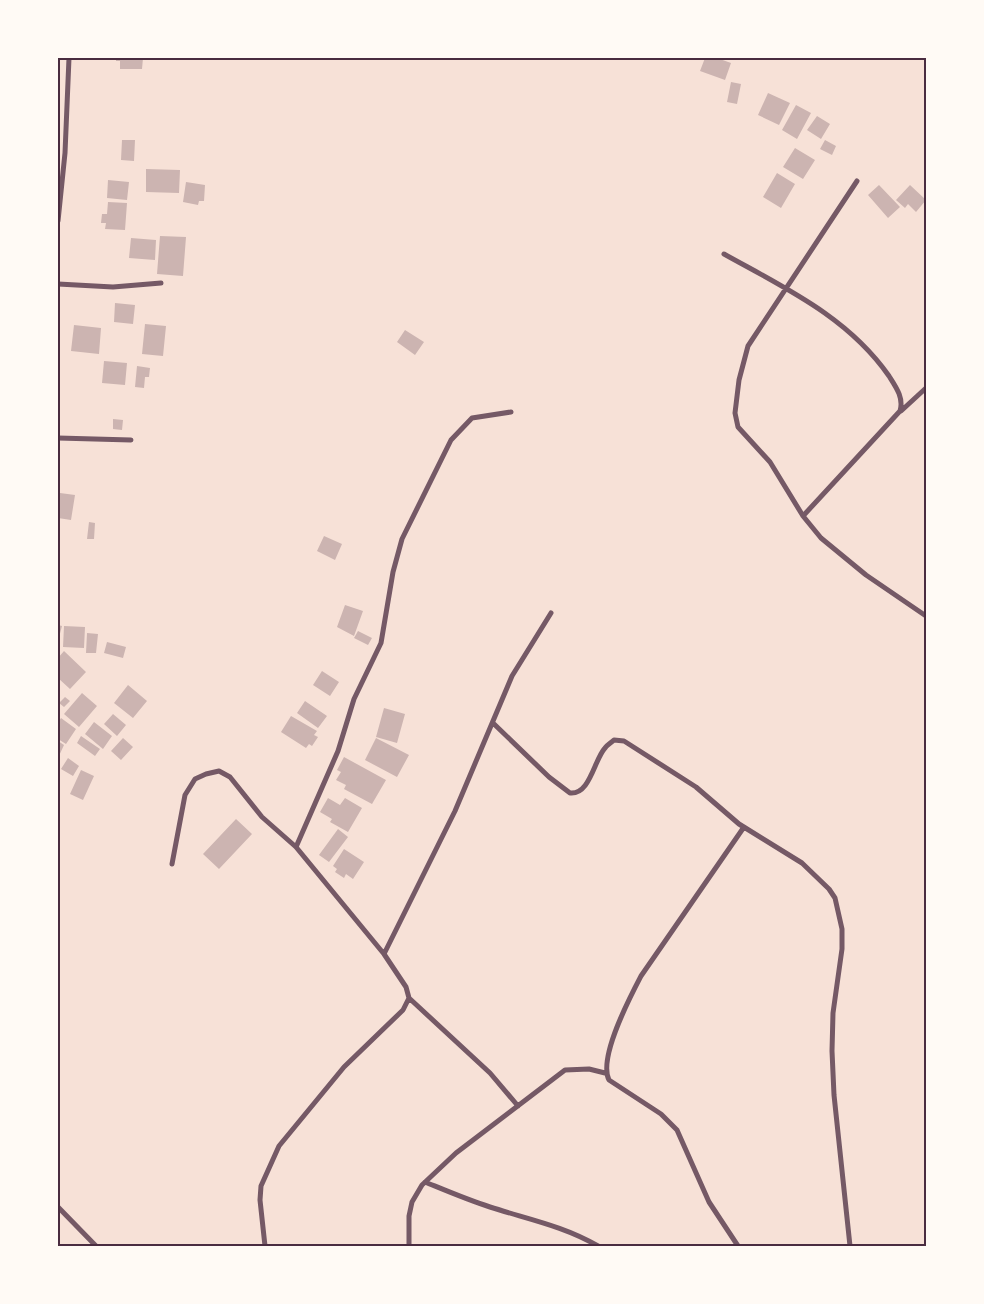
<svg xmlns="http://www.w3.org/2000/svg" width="984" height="1304" viewBox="0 0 984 1304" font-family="Commissioner,sans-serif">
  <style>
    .building { fill: #ccb4b1 }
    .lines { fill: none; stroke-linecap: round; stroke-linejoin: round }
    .minor { stroke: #755966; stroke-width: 5 }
    .neatline { fill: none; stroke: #4a2c40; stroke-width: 2 }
  </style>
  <rect width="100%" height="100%" fill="#f7e1d7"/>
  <path class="building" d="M116,58h27l-1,11h-22v-8h-4z
    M705,58h12l14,5 -6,17 -25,-9z
    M731,82l10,2 -4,20 -10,-2z
    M768,93l22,10 -11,22 -21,-10z
    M796,105l15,8 -14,26 -15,-9z
    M817,116l13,8 -9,15 -14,-9z
    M122,140h13l-1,21 -13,-1z
    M825,140l11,6 -4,9 -12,-6z
    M795,148l20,12 -12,19 -20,-12z
    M146,169l34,1 -1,23 -33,-1z
    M777,173l18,11 -14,24 -18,-11z
    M108,180l21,2 -2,18 -20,-2z
    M186,182l19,3 -1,16h-5l-1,4 -15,-3z
    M879,185l21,22 -12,11 -20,-23z
    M910,185l16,15 -10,12 -8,-8 -3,4 -9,-8z
    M108,202l19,1 -2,27 -20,-1 1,-6h-5l1,-9h5z
    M160,236l26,1 -3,39 -26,-2z
    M131,238l25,2 -1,20 -26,-2z
    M115,303l20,2 -2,19 -19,-2z
    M145,324l21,2 -3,30 -21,-2z
    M74,325l27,3 -2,26 -28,-3z
    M405,330l19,12 -9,13 -18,-13z
    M104,361l23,2 -2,22 -23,-2z
    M137,366l13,2 -1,9h-4l-1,11 -9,-1z
    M113,419l10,1 -1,10 -9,-1z
    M60,493l15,2 -4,25 -13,-2z
    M89,522l6,1 -1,16h-7z
    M324,536l18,8 -7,16 -18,-9z
    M345,605l18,6 -9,25 -17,-9z
    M58,625l4,1 -4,15z
    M64,626l21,1 -1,21 -21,-1z
    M358,631l14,7 -4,7 -14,-7z
    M87,633l11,1 -2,19h-10z
    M107,642l19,5 -3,11 -19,-5z
    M64,651l22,21 -16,17 -12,-11v-20z
    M322,671l17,11 -9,14 -17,-11z
    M128,685l19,16 -14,17 -19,-15z
    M82,693l15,13 -18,21 -15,-13z
    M65,697l5,4 -6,6 -5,-4z
    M305,701l22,15 -9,12 -21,-15z
    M384,708l21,6 -8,29 -21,-6z
    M113,714l13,11 -9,11 -13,-12z
    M291,716l26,15 -3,4 4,2 -6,9 -3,-2 -3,4 -25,-16z
    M61,718l15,11 -10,15 -8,-5v-16z
    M94,722l18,14 -9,13 -18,-15z
    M81,736l19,13 -5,7 -18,-13z
    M123,738l10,9 -12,13 -10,-9z
    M376,738l33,17 -12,22 -32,-17z
    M58,741l6,4 -6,13z
    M344,757l42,23 -14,24 -28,-15 2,-4 -10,-5 5,-8 -4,-2z
    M68,758l11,8 -6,10 -12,-7z
    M81,770l13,6 -11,24 -13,-6z
    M328,798l12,7 5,-7 17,10 -14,24 -18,-10 2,-3 -12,-7z
    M236,819l16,15 -33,35 -16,-15z
    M338,829l10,8 -19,25 -10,-7z
    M344,849l20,13 -11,17 -7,-5 -2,4 -9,-6 2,-3 -4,-3z"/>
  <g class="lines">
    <path class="minor" d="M857,181l-109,165 -9,34 -4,33 3,14 32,35 33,54 18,22 45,37 60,41
      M58,221l7,-68 4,-95
      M724,254c61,34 124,63 165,122 7,11 15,22 11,35l-97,105
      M58,284l55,3 48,-4
      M901,411l25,-23
      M58,438l73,2
      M493,723l56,54 21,16c20,2 24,-33 35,-45 2,-3 6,-5 9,-8l10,1 72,46 43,37 63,39 27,26 6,9 7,31v20l-9,64 -1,38 2,44 16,151
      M296,847l42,-96 16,-52 27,-56 12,-71 9,-33 49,-99 21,-22 39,-6
      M172,864l13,-69 10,-16 11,-5 13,-3 11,6 32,40 34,30 88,107 22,33 3,11 -6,12 -59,57 -65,79 -18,40 -1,14 5,46
      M384,954l71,-143 57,-135 39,-63
      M409,998l81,75 28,33
      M425,1182c22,9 43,18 65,25 37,12 74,19 108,39
      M58,1207l38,39
      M409,1246v-30l3,-14 10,-17 34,-32 109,-83 24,-1 16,4
      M738,1246l-29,-44 -32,-72 -16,-16 -52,-34c-11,-22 21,-83 32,-104l103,-149"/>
  </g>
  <rect width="984" height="1304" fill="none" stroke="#fffaf5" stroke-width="118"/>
  <rect x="59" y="59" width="866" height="1186" class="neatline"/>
</svg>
